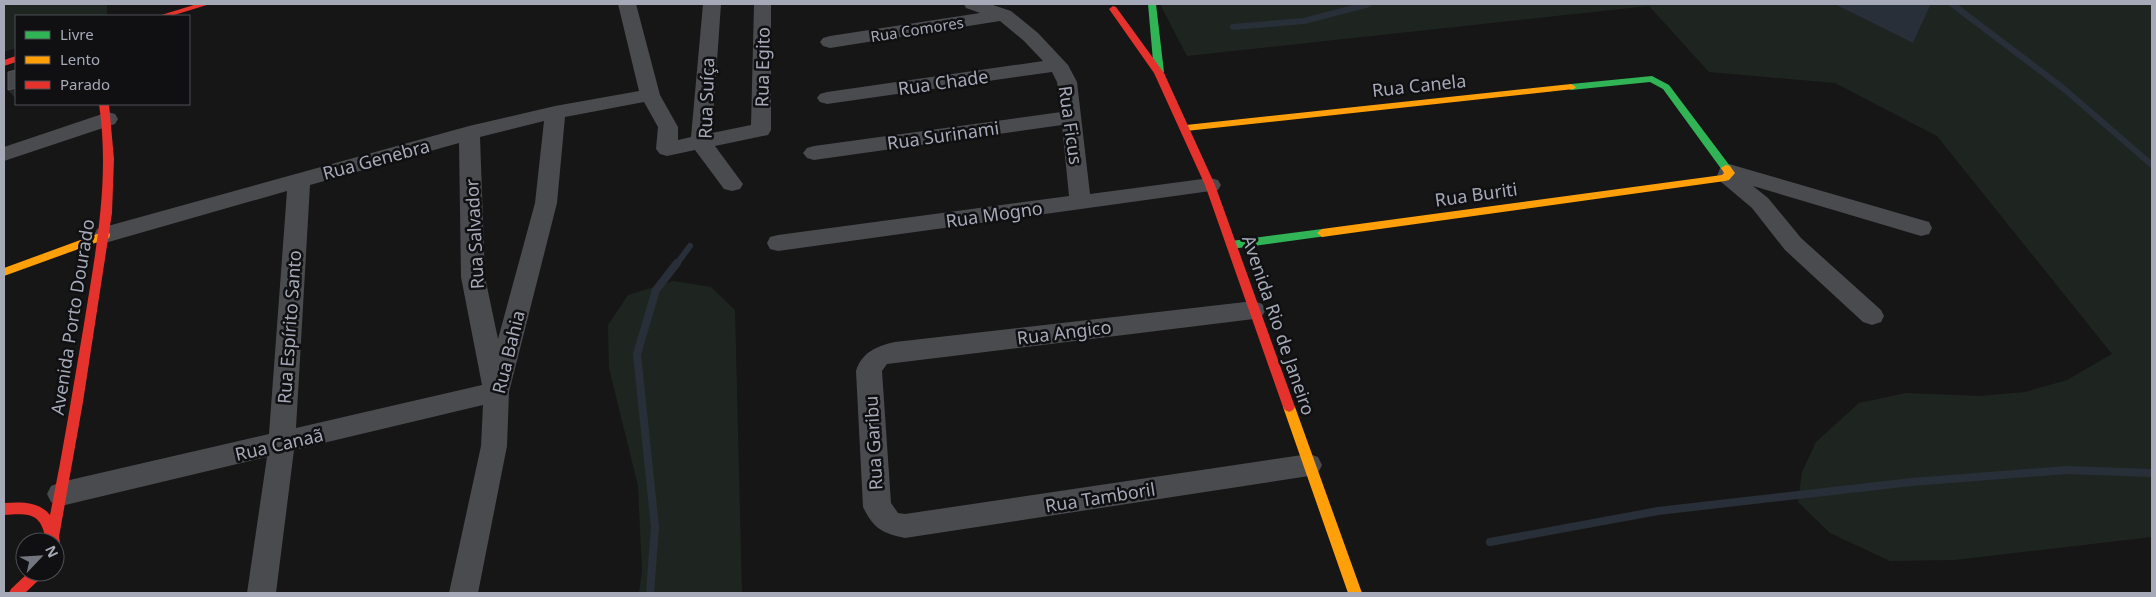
<svg xmlns="http://www.w3.org/2000/svg" width="2156" height="597" viewBox="0 0 2156 597" font-family="'Noto Sans',sans-serif">
  <style>
    .green { fill: #1e2520 }
    .water { fill: #292f38 }
    .lines { fill: none; stroke-linecap: round; stroke-linejoin: round }
    .stream-far1 { stroke: #292f38; stroke-width: 6 }
    .stream { stroke: #292f38; stroke-width: 8 }
    .street { fill: #4a4b4f; fill-rule: evenodd }
    .fast { fill: #30b455; fill-rule: evenodd }
    .slow { fill: #ff9f0a; fill-rule: evenodd }
    .jam { fill: #e5322d; fill-rule: evenodd }
    .shaded-wall { fill: #282829 }
    .building { fill: #47484b; stroke: #56575c }
    .labels { text-anchor: middle; dominant-baseline: central; stroke-width: 5; stroke-linejoin: round; paint-order: stroke }
    .far-street-label { font-size: 15px; fill: #a6aab8; stroke: #101012 }
    .street-label { font-size: 18px; fill: #a6aab8; stroke: #101012 }
  </style>
  <rect width="100%" height="100%" fill="#161616"/>
  <path class="green" d="M4,4h103v12h-91v32l-12,4z
    M1163,4h671l79,39 18,-39h217l4,2v531l-198,23 -64,1 -60,-28 -32,-31 4,-30 14,-30 43,-39 47,-10 73,3 46,-4 42,-12 45,-26 -175,-218 -102,-53 -126,-11 -60,-66 -462,50 -26,-50z
    M673,281l38,6 24,23 7,283h-103l3,-22 -4,-85 -29,-118 -1,-43 20,-30z"/>
  <path class="water" d="M1834,4h97l-18,39z"/>
  <g class="lines">
    <path class="stream-far1" d="M1952,4l111,84 89,77
      M1233,27l71,-6 65,-17
      M676,265l14,-19"/>
    <path class="stream" d="M1490,542l168,-31 254,-29 155,-12 85,3
      M650,593l5,-66 -18,-173 19,-64 21,-27"/>
    <path class="street" d="M618,4h18l24,91 18,32v13l13,-3 12,-133h18l-9,129 39,-8 3,-120 17,-1v126l-3,5 -53,11 28,38 -3,5 -8,2 -8,-2 -29,-39 -28,6 -7,-2 -4,-5 2,-22 -14,-25 -79,15 -8,86 -48,189 -2,54 -29,147h-29l32,-147 2,-41 -189,45 -18,143h-29l20,-136 -206,49 -10,-4 -4,-8 4,-8 10,-4 208,-48 18,-243 -182,52 -8,-2 -3,-6 3,-6 372,-103 86,-20 84,-15zM544,121l-9,82 -37,136 -13,-62 -5,-140zM459,143l2,134 21,108 -186,43 14,-243z
      M964,4h26l21,7 27,22 30,32 9,17 13,112 120,-16 8,2 3,5 -3,5 -440,61 -8,-2 -3,-6 3,-6 8,-2 291,-39 -7,-71 -248,35 -7,-2 -4,-5 4,-5 7,-2 247,-34 -4,-30 -5,-10 -225,32 -7,-2 -3,-4 3,-4 7,-2 216,-31 -19,-20 -24,-20 -170,27 -7,-2 -3,-4 3,-4 7,-2 150,-23 -14,-5z
      M108,112l7,2 3,5 -3,5 -111,37v-14z
      M1729,164l200,58 3,6 -3,6 -8,2 -168,-50 15,12 33,40 80,72 3,6 -3,6 -9,3 -9,-3 -78,-72 -33,-42 -32,-27 -3,-5 4,-10z
      M1254,301l8,3 4,6 -4,6 -8,3 -367,45 -5,7 9,132 7,10 7,1 404,-60 9,3 4,8 -4,8 -9,3 -404,62c-23,-5 -31,-9 -42,-31l-7,-136c6,-19 21,-25 39,-29z"/>
    <path class="fast" d="M1148,4h8l8,68 -5,3 -5,-3z
      M1652,76l17,9 61,81 1,2 -1,2h-8l-59,-81 -13,-7 -79,8 -5,-3 5,-3z
      M1322,229l5,4 -1,3 -95,13 -5,-4 5,-4z"/>
    <path class="slow" d="M1571,84l5,3 -2,2 -388,42 -5,-3 5,-3z
      M1726,165l4,1 5,7 -6,7 -4,1 -403,56 -5,-4 5,-4 400,-54 2,-2 -3,-5z
      M105,231l4,1 1,3 -1,3 -105,38v-8z
      M1289,402l4,2 2,3 67,186h-14l-65,-186 2,-3z"/>
    <path class="jam" d="M197,4h13l-39,12h-13z
      M1113,6l3,1 48,66 51,112 80,222 -2,3 -4,2 -4,-2 -2,-3 -78,-222 -51,-112 -45,-64z
      M16,56v6l-12,4v-6z
      M99,104h10l5,55 -2,54 -29,189 -24,135 1,5 -5,5v-5h-9c-4,-29 -16,-29 -42,-27v-12c16,-1 35,-2 46,12 13,-63 23,-127 34,-191 12,-75 26,-144 15,-220z
      M29,572h16l-2,4 -18,17h-16l2,-4z"/>
  </g>
  <path class="shaded-wall" d="M16,88v11l-8,-9z"/>
  <path class="building" d="M16,70v18l-8,2v-18z"/>
  <g class="labels">
    <g class="far-street-label">
      <text transform="translate(917 29) rotate(-9)">Rua Comores</text>
    </g>
    <g class="street-label">
      <text transform="translate(762 67) rotate(-89)">Rua Egito</text>
      <text transform="translate(943 82) rotate(-8)">Rua Chade</text>
      <text transform="translate(1419 85) rotate(-6)">Rua Canela</text>
      <text transform="translate(706 98) rotate(-88)">Rua Suíça</text>
      <text transform="translate(1071 125) rotate(82)">Rua Ficus</text>
      <text transform="translate(943 135) rotate(-8)">Rua Surinami</text>
      <text transform="translate(376 159) rotate(-15)">Rua Genebra</text>
      <text transform="translate(1476 194) rotate(-8)">Rua Buriti</text>
      <text transform="translate(994 214) rotate(-8)">Rua Mogno</text>
      <text transform="translate(474 234) rotate(-93)">Rua Salvador</text>
      <text transform="translate(72 317) rotate(-81)">Avenida Porto Dourado</text>
      <text transform="translate(1279 325) rotate(71)">Avenida Rio de Janeiro</text>
      <text transform="translate(289 327) rotate(-86)">Rua Espírito Santo</text>
      <text transform="translate(1064 332) rotate(-7)">Rua Angico</text>
      <text transform="translate(508 352) rotate(-76)">Rua Bahia</text>
      <text transform="translate(873 443) rotate(-93)">Rua Garibu</text>
      <text transform="translate(279 444) rotate(-13)">Rua Canaã</text>
      <text transform="translate(1100 497) rotate(-9)">Rua Tamboril</text>
    </g>
  </g>
  <rect width="2156" height="597" fill="none" stroke="#a6aab8" stroke-width="10"/>
  <rect x="15" y="15" width="175" height="90" fill="#101012" stroke="#4c4e54"/>
  <rect x="25" y="31" width="25" height="8" fill="#30b455" stroke="#4c4e54"/>
  <text x="60" y="40" font-size="15" fill="#a6aab8">Livre</text>
  <rect x="25" y="56" width="25" height="8" fill="#ff9f0a" stroke="#4c4e54"/>
  <text x="60" y="65" font-size="15" fill="#a6aab8">Lento</text>
  <rect x="25" y="81" width="25" height="8" fill="#e5322d" stroke="#4c4e54"/>
  <text x="60" y="90" font-size="15" fill="#a6aab8">Parado</text>
  <g transform="translate(40 557) rotate(65)"><circle r="24" fill="#101012" stroke="#4c4e54"/>
  <path d="M0-4L9 19L0 12L-9 19Z" fill="#74767f"/>
  <text y="-8" font-size="14" font-weight="bold" text-anchor="middle" fill="#a6aab8">N</text>
  </g>
</svg>
